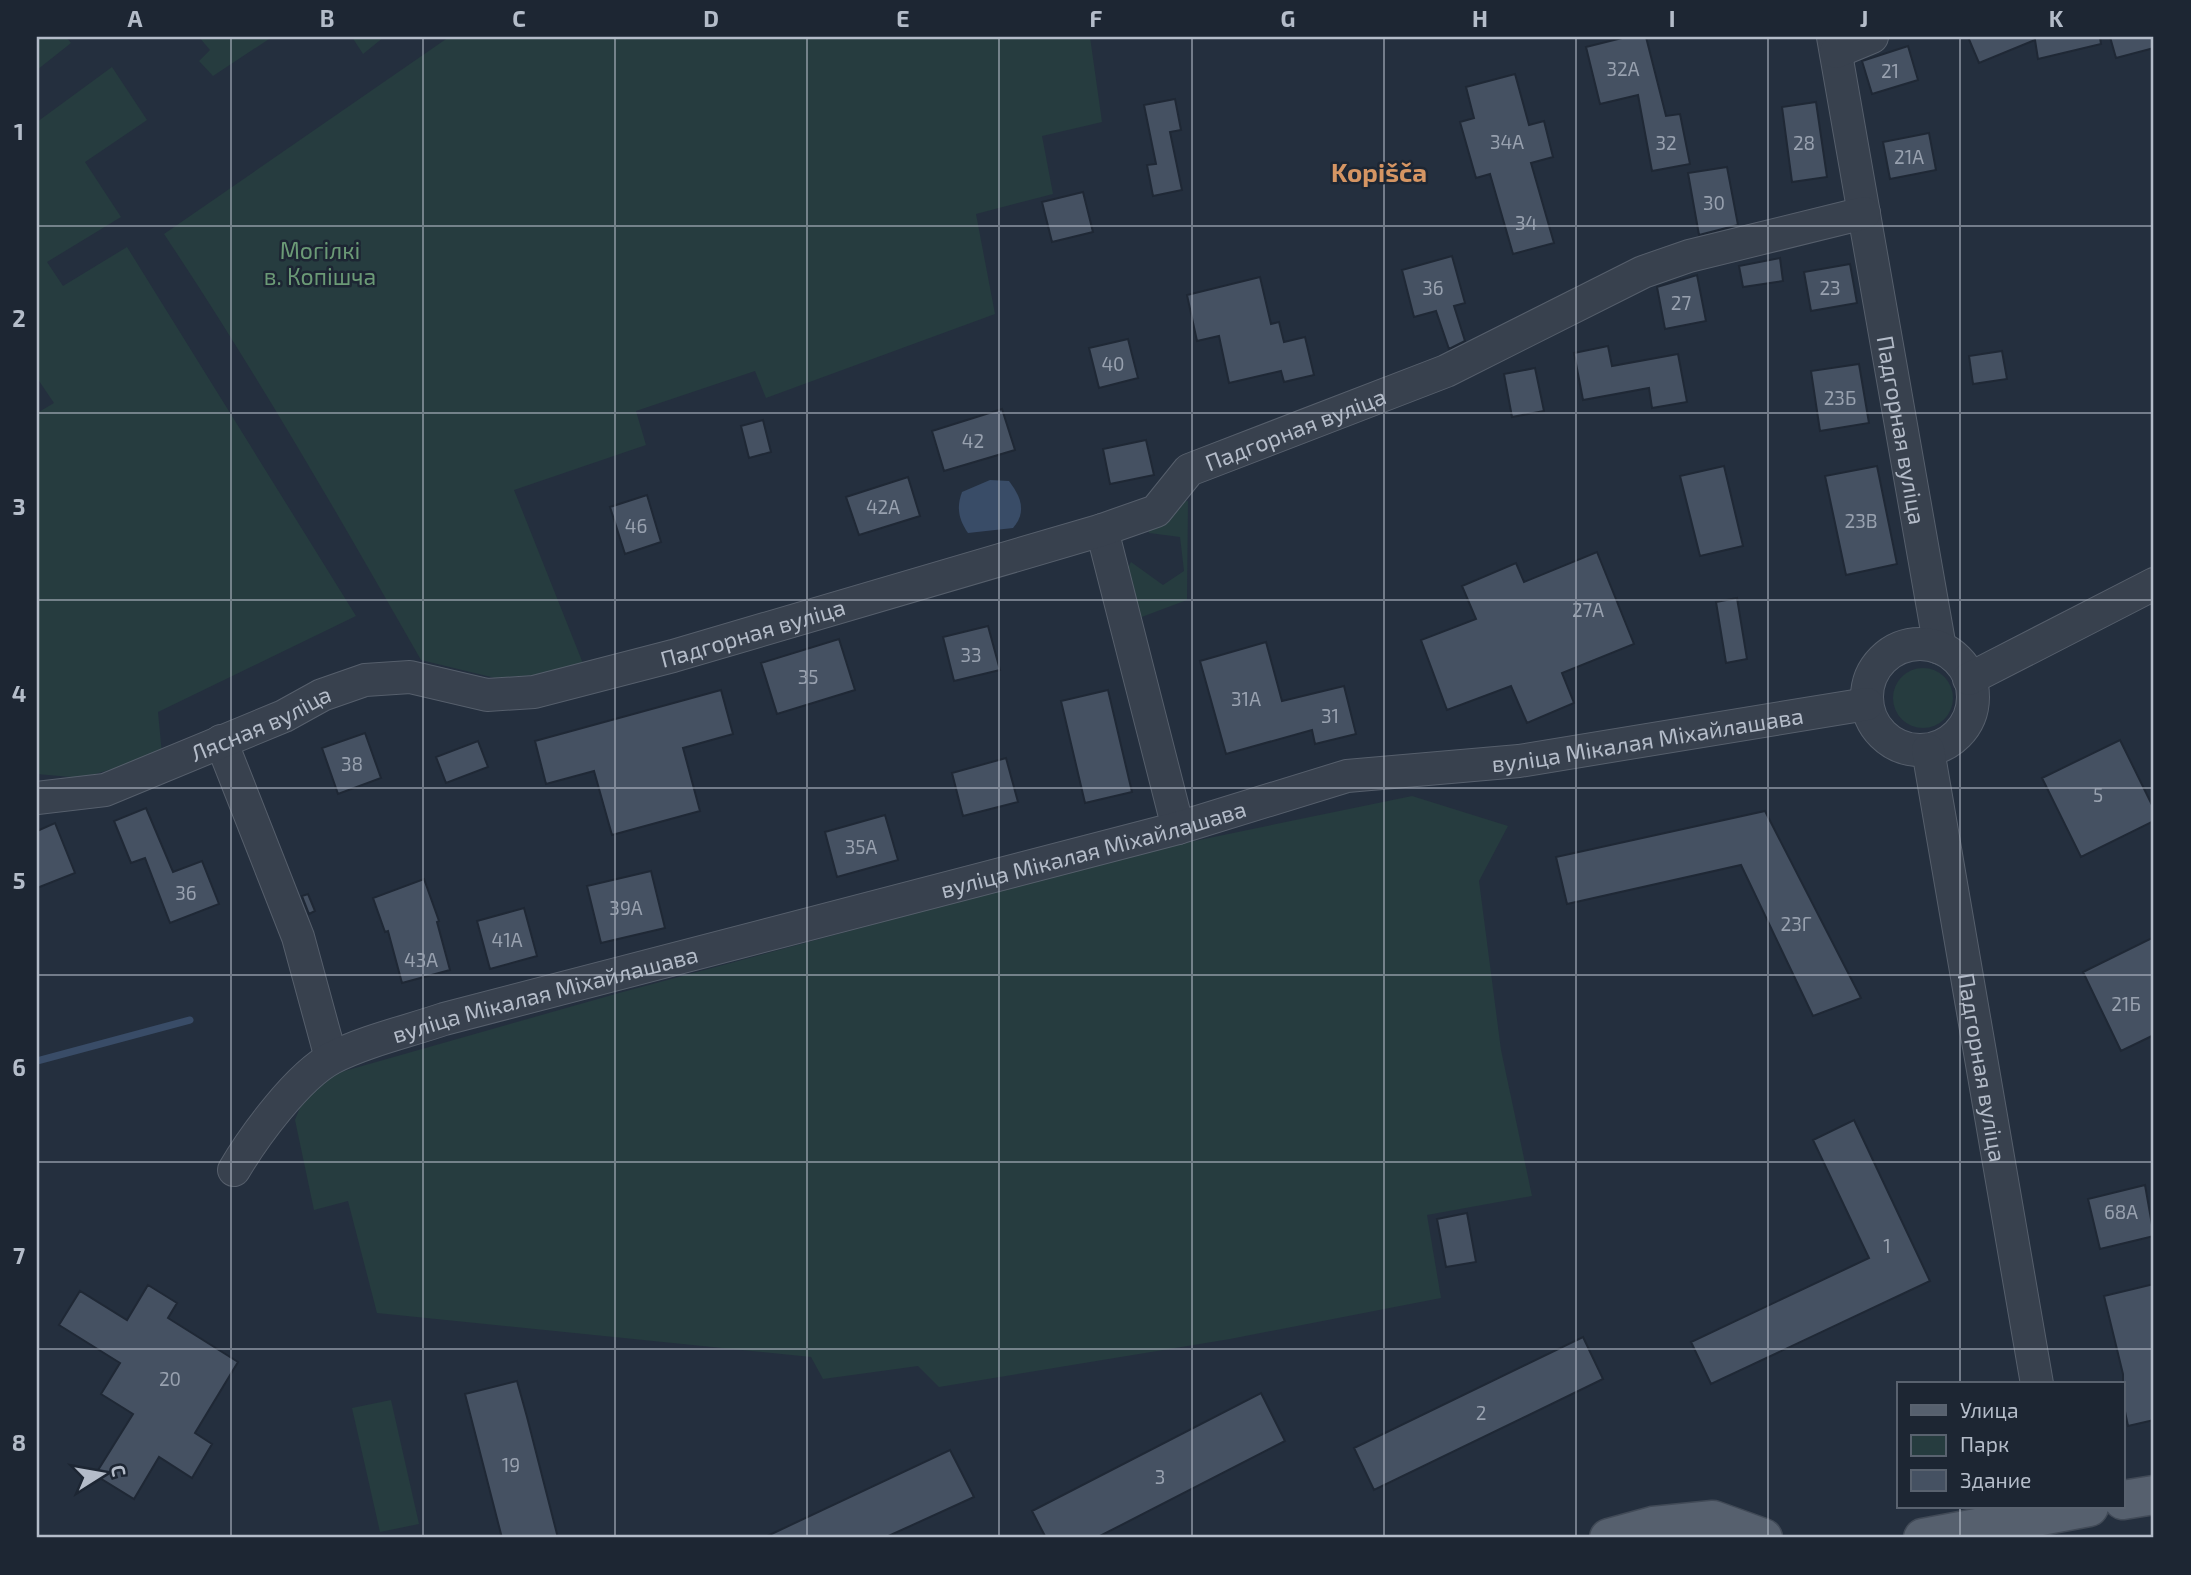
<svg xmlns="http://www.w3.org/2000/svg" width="2191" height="1575" viewBox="0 0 2191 1575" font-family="'Exo 2',sans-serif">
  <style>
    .green { fill: #263c3f }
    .water { fill: #394c67 }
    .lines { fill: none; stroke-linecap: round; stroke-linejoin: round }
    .stream { stroke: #394c67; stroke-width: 7 }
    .building { fill: #455162; stroke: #1f2835; stroke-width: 2 }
    .minor-casing { stroke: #565f6c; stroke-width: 34 }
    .major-casing { stroke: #414a57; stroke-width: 41 }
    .minor { stroke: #38414e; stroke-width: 32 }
    .major { stroke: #56606e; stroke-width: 38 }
    .grid { fill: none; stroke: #b4bcc9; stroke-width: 2; stroke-opacity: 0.55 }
    .labels { text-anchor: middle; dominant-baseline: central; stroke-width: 5; stroke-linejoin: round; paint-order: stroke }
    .number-label { font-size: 19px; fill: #98a1af }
    .park-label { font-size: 23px; fill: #6b9a76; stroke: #1d2633 }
    .street-label { font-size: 23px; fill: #b4bcc9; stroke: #1d2633 }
    .quarter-label { font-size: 26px; font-weight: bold; fill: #d59563; stroke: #1d2633 }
    .neatline { fill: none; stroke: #b4bcc9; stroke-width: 2.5 }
    .grid-label { font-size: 23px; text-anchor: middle; font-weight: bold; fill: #b4bcc9 }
  </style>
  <rect width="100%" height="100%" fill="#242f3e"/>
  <path class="green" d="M37,37h29l5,6 -34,27z
    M199,37h73l-59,39 -14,-15 11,-11z
    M352,37h32l-21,17z
    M449,37h641l12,85 -60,14 11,58 -77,20 19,100 -229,84 -11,-27 -119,40 10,34 -132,45 72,181 -91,7 -74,-18c-82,-144 -165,-288 -257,-426z
    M112,67l35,53 -62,42 36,55 -74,45 16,24 64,-39 229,369 -198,96 4,42 -80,24 -45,-4v-361l17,-10 -17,-25v-256z
    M1188,501l-1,99 -48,18 -14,-45 6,-11 32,23 21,-14 -4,-34 -31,-4v-7l30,-24z
    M1893 698a30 30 0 1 1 60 0a30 30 0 1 1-60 0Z
    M1412,796l96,30 -29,55 22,169 31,146 -105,19 14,83 -211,41 -291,48 -21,-21 -95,13 -12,-22 -434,-44 -29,-112 -34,9 -19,-90 7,-18 32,-28 285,-81 527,-142z
    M391,1400l28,124 -39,8 -28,-124z"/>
  <path class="water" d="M990,480l19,1c12,16 18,31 4,47l-45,5c-9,-13 -12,-25 -6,-41z"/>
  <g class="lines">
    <path class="stream" d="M37,1061l153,-41"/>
  </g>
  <path class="building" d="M1626,37h20l20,79 14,-2 10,50 -38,7 -14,-76 -38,9 -14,-57z
    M1968,37h132l1,7 -63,15 -3,-19 -56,23z
    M2110,37h44v11l-38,10z
    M1908,46l10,34 -46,14 -10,-33z
    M1515,74l14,51 15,-4 9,36 -22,6 23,80 -41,11 -23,-80 -14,4 -16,-56 14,-4 -8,-31z
    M1175,99l6,31 -11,2 12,58 -29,6 -6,-31 9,-1 -12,-59z
    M1816,102l11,75 -35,5 -10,-75z
    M1929,133l7,37 -46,9 -7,-37z
    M1727,167l11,58 -39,10 -11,-62z
    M1083,192l10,40 -41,10 -10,-40z
    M1452,256l13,47 -11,3 11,35 -16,8 -13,-38 -22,6 -12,-47z
    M1780,258l3,23 -40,6 -4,-21z
    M1850,264l7,39 -46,8 -7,-39z
    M1697,275l9,46 -41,8 -8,-42z
    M1260,277l11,47 8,-2 5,20 21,-5 9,38 -30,7 -3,-11 -52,12 -10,-47 -22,5 -10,-46z
    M1128,339l10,39 -39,10 -10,-40z
    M1608,346l4,20 66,-12 9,48 -35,6 -3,-20 -66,12 -9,-47z
    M2002,351l5,28 -34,5 -4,-28z
    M1859,364l10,59 -49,8 -9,-60z
    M1535,368l9,43 -32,6 -8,-43z
    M1002,409l13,41 -71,21 -12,-40z
    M763,420l8,32 -22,6 -8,-32z
    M1146,440l8,35 -44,9 -7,-35z
    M1724,466l19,80 -43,10 -20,-80z
    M1877,466l20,98 -51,11 -21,-99z
    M908,477l12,39 -61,19 -13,-38z
    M647,495l14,47 -36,12 -15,-47z
    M1597,552l37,92 -72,29 12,30 -47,20 -16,-37 -64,24 -26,-70 55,-21 -14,-33 54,-23 8,19z
    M1737,598l10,61 -21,4 -10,-61z
    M988,626l12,44 -46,11 -11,-44z
    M839,639l16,51 -78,24 -16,-51z
    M1266,642l16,59 62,-15 12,48 -41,10 -3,-14 -86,24 -26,-93z
    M721,690l12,44 -50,14 17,63 -88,24 -18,-64 -48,13 -11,-43z
    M1108,690l24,102 -47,11 -24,-102z
    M365,733l16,45 -43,16 -16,-46z
    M2120,740l34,69v12l-73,36 -39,-79z
    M478,741l10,26 -42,16 -10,-26z
    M1006,758l12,44 -55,14 -11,-43z
    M146,808l27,64 29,-11 17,43 -49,19 -25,-65 -14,5 -17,-42z
    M1765,811l96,187 -48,18 -72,-151 -174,39 -11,-47z
    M885,815l13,45 -61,17 -12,-45z
    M55,823l20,50 -38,15v-57z
    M651,871l14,57 -64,15 -14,-57z
    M424,879l15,42 -2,1 13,48 -48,13 -14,-52 -3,1 -12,-34z
    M308,894l7,17 -6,3 -7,-18z
    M524,908l13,48 -47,13 -13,-48z
    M2154,937v98l-33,16 -38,-79z
    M1854,1120l76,161 -219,103 -20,-42 178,-84 -56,-118z
    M2145,1185l9,51 -54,13 -12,-50z
    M1467,1213l9,49 -30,5 -9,-48z
    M2154,1284v136l-26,6 -5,-24v-28l-19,-78z
    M148,1285l29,18 -9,15 70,44 -43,71 17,11 -20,34 -33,-21 -25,42 -39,-24 38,-61 -32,-20 19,-31 -61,-38 21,-34 47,29z
    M1583,1337l20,42 -229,111 -20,-42z
    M517,1381l10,36 31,121h-56l-37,-144z
    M1261,1393l24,48 -189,97h-50l-14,-27z
    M950,1450l24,47 -90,41h-121z"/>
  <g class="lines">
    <defs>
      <g id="minor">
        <path id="s1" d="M1833,37l107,611"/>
        <path d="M1836,52l36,-15"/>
        <path d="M1102,530l76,298"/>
        <circle cx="1920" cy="697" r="53"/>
        <path d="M1969,679l185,-95"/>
        <path d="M221,741l77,196 33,121"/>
        <path id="s2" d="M1928,750l109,634"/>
        <path id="s3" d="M37,798l68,-8 179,-74 38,-21 43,-15 45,-3 77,18 47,-3 139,-36 429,-126 54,-19 33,-41 257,-99 197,-99 46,-16 175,-43"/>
        <path id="s4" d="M234,1170c20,-34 64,-94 98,-112 33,-17 77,-27 112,-39l734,-191 169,-52 172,-15 348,-57"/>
      </g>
      <path id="major" d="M2123,1500l31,-5
        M1609,1538l44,-12 60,-6 50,18
        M1923,1538l166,-31"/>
    </defs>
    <use href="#minor" class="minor-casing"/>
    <use href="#major" class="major-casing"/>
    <use href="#minor" class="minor"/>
    <use href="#major" class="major"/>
  </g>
  <path class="grid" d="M231,37v1501M423,37v1501M615,37v1501M807,37v1501M999,37v1501M1192,37v1501M1384,37v1501M1576,37v1501M1768,37v1501M1960,37v1347M37,226h2117M37,413h2117M37,600h2117M37,788h2117M37,975h2117M37,1162h2117M37,1349h2117M1960,1507v31"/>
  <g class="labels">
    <g class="number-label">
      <text x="1623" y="68">32А</text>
      <text x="1890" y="70">21</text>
      <text x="1507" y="141">34А</text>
      <text x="1666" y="142">32</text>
      <text x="1804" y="142">28</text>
      <text x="1909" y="156">21А</text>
      <text x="1714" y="202">30</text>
      <text x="1526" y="222">34</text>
      <text x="1433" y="287">36</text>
      <text x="1830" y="287">23</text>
      <text x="1681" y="302">27</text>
      <text x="1113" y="363">40</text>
      <text x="1840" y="397">23Б</text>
      <text x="973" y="440">42</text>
      <text x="883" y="506">42А</text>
      <text x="1861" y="520">23В</text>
      <text x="636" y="525">46</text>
      <text x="1588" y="609">27А</text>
      <text x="971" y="654">33</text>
      <text x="808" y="676">35</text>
      <text x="1246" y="698">31А</text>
      <text x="1330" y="715">31</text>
      <text x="352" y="763">38</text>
      <text x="2098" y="794">5</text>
      <text x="861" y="846">35А</text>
      <text x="186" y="892">36</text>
      <text x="626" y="907">39А</text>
      <text x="1796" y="923">23Г</text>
      <text x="507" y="939">41А</text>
      <text x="421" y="959">43А</text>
      <text x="2126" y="1003">21Б</text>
      <text x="2121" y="1211">68А</text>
      <text x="1887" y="1245">1</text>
      <text x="170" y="1378">20</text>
      <text x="1481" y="1412">2</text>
      <text x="511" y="1464">19</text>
      <text x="1160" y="1476">3</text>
    </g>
    <g class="park-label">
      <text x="320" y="250">Могілкі<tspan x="320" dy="26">в. Копішча</tspan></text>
    </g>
    <g class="street-label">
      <text stroke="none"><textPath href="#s3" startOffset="1337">Падгорная вуліца</textPath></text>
      <text stroke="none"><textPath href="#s1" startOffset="399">Падгорная вуліца</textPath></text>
      <text stroke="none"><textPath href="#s3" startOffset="749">Падгорная вуліца</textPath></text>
      <text stroke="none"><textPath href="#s3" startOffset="238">Лясная вуліца</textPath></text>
      <text stroke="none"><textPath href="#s4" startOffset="1507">вуліца Мікалая Міхайлашава</textPath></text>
      <text stroke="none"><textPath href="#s4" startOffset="940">вуліца Мікалая Міхайлашава</textPath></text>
      <text stroke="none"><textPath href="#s4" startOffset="373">вуліца Мікалая Міхайлашава</textPath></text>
      <text stroke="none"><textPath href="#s2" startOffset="322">Падгорная вуліца</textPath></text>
    </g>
    <g class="quarter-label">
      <text x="1379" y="171">Kopišča</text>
    </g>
  </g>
  <rect width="2191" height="1575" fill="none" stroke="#1d2633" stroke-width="77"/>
  <rect x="1897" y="1382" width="228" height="126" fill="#1d2633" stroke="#59626f" stroke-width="2"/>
  <rect x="1911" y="1405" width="35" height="10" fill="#56606e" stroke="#59626f" stroke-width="2"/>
  <text x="1960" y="1418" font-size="21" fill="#b4bcc9">Улица</text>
  <rect x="1911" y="1435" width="35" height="21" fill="#263c3f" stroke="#59626f" stroke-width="2"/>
  <text x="1960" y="1452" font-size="21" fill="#b4bcc9">Парк</text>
  <rect x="1911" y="1470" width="35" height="21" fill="#455162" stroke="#59626f" stroke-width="2"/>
  <text x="1960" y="1488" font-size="21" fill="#b4bcc9">Здание</text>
  <g transform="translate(102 1474) rotate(79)" stroke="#1d2633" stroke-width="5" paint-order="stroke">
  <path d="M0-5L12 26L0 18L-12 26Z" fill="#b4bcc9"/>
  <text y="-10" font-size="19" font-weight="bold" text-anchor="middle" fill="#b4bcc9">С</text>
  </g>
  <rect x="38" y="38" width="2114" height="1498" class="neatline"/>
  <g class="grid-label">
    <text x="135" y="27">A</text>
    <text x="327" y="27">B</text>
    <text x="519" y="27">C</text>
    <text x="711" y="27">D</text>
    <text x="903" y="27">E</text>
    <text x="1096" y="27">F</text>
    <text x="1288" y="27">G</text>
    <text x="1480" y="27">H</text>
    <text x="1672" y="27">I</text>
    <text x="1864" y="27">J</text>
    <text x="2056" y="27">K</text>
    <text x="19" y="140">1</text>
    <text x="19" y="327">2</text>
    <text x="19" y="515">3</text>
    <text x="19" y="702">4</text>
    <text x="19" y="889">5</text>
    <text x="19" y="1076">6</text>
    <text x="19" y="1264">7</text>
    <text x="19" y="1451">8</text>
  </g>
</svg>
